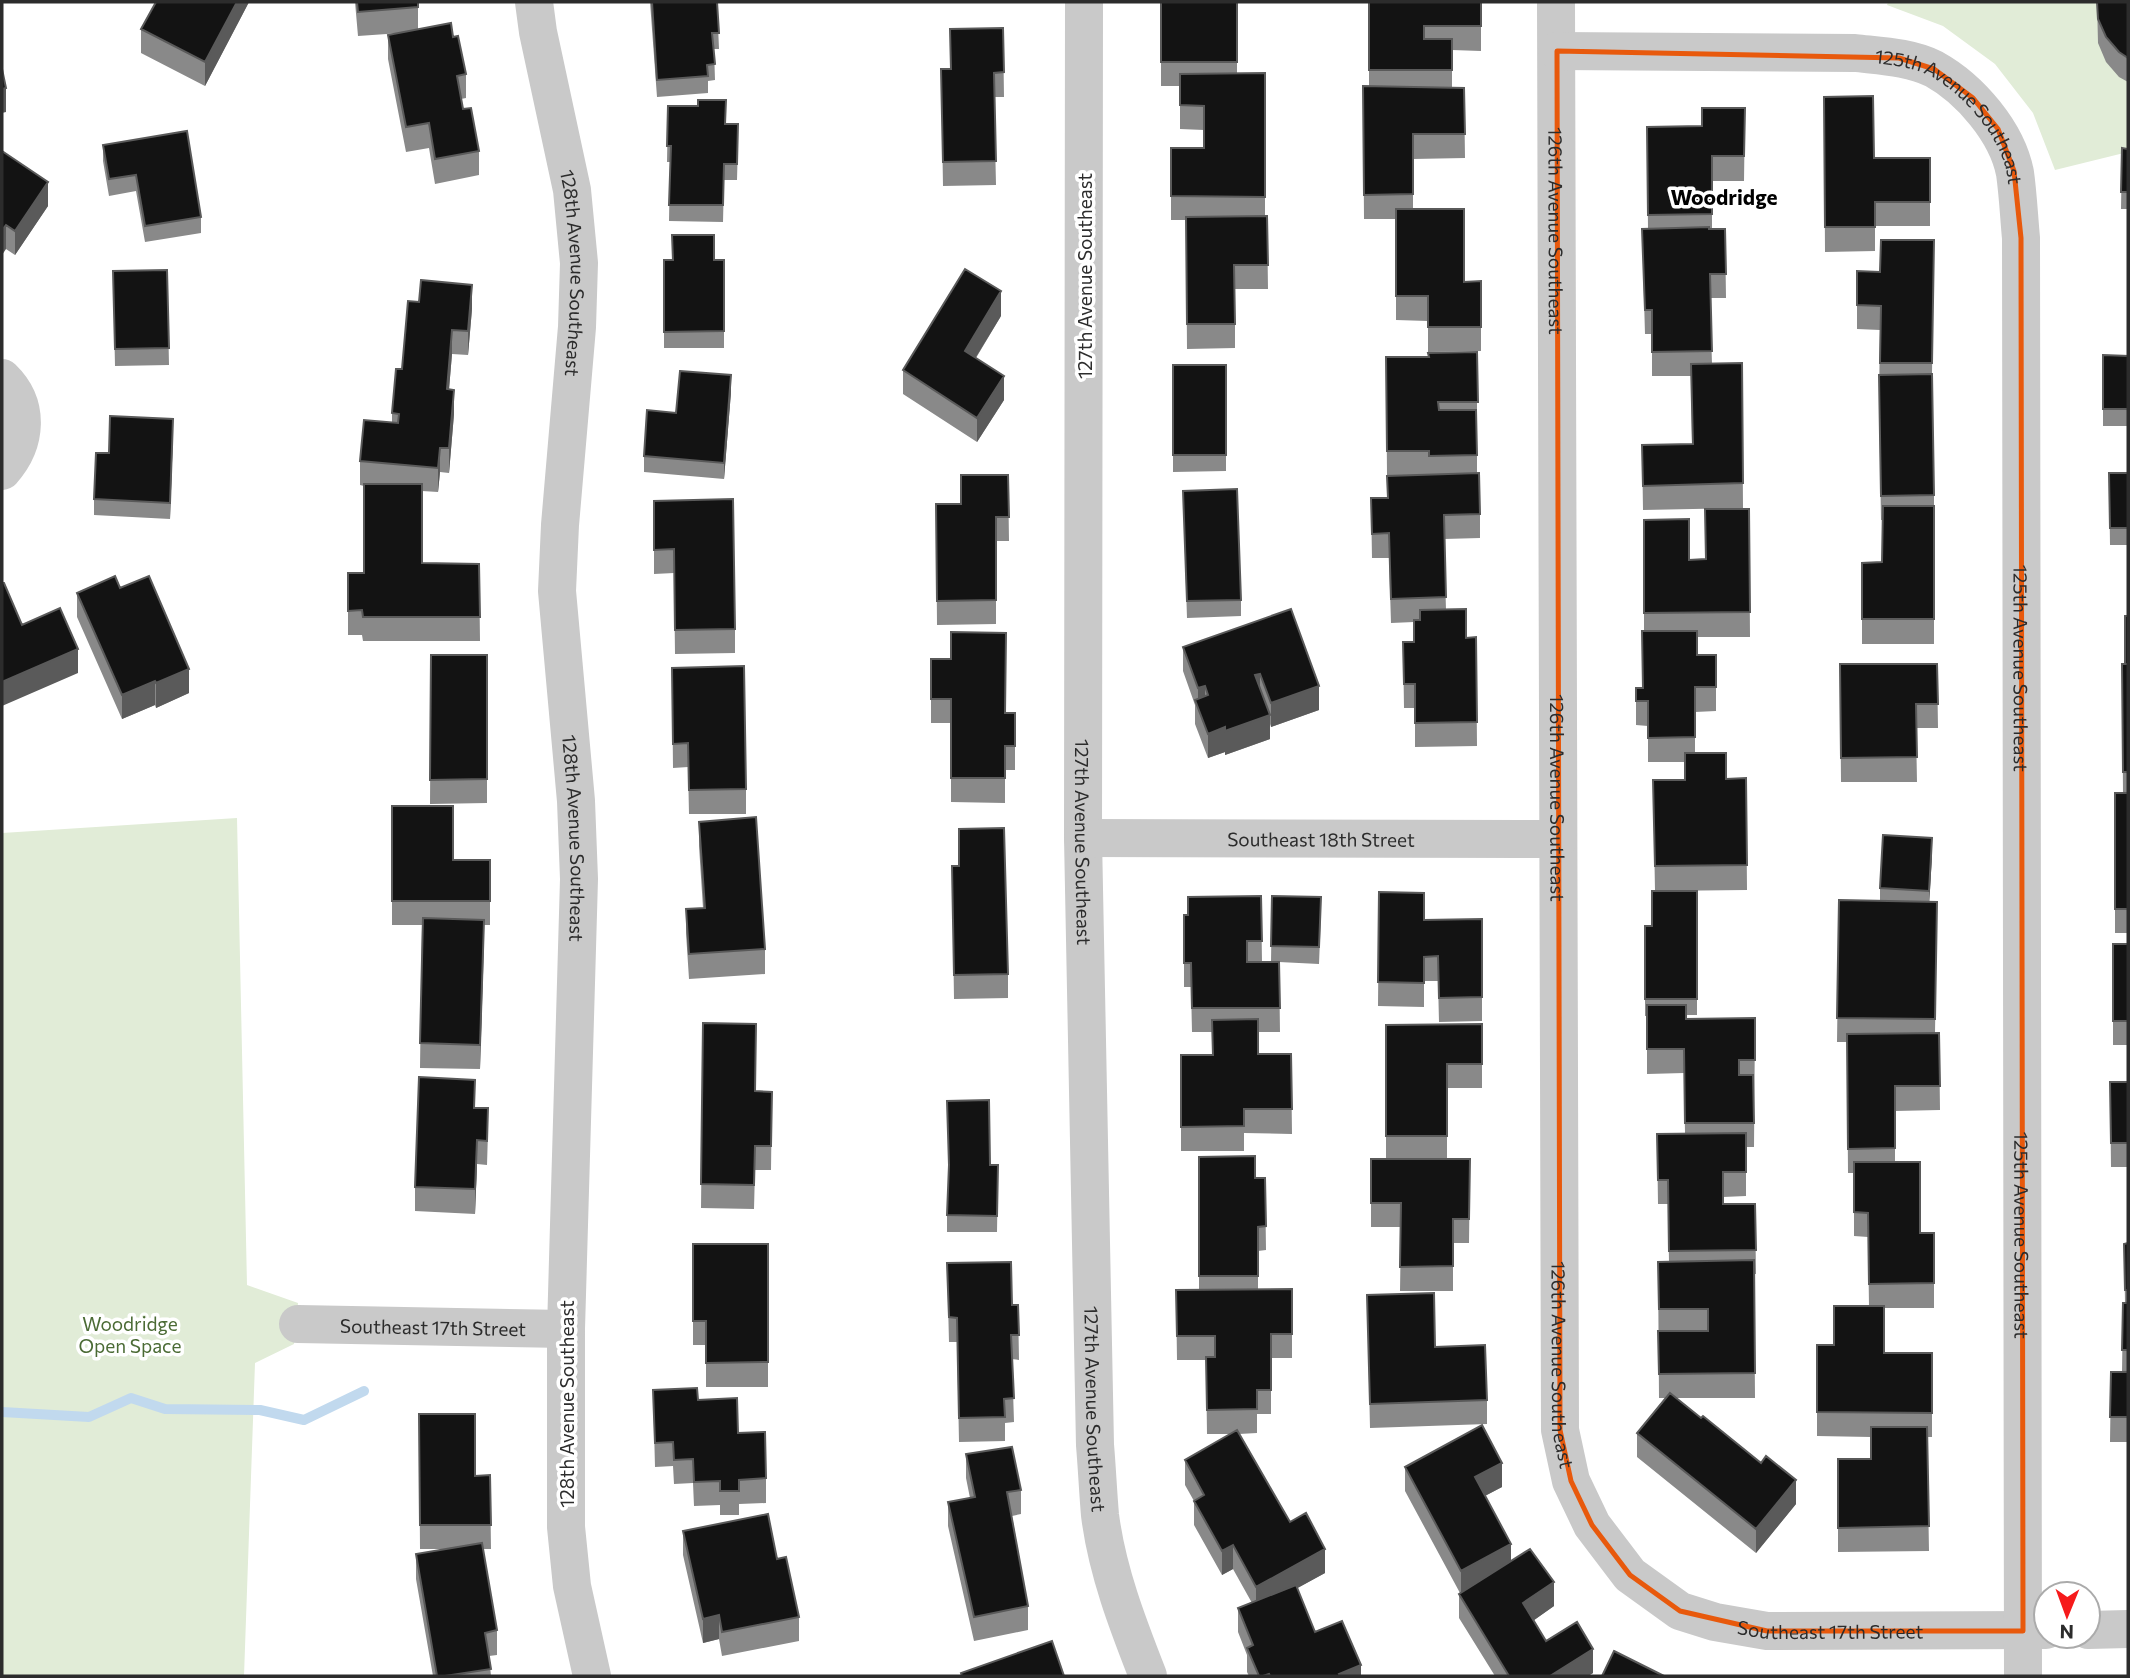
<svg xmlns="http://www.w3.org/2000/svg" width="2130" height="1678" viewBox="0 0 2130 1678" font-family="Commissioner,sans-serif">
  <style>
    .green { fill: #e1ecd7 }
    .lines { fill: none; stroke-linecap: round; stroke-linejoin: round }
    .stream { stroke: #c1d9ee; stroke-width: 10 }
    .minor { stroke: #c9c9c9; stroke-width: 38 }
    .wall { fill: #898989 }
    .shaded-wall { fill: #5a5a5a }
    .building { fill: #131313; stroke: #5a5a5a; stroke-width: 2 }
    .marked { fill: none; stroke: #e8590c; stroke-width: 5; stroke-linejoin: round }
    .labels { text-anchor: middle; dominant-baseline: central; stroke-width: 7; stroke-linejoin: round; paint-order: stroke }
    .street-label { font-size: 19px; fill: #2c2c2c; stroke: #fff }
    .park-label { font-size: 19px; fill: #4b6b35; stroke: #fff }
    .neighbourhood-label { font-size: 21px; font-weight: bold; fill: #000; stroke: #fff }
  </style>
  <rect width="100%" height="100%" fill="#fff"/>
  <path class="green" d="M1888,2h240v150l-73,18 -22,-57 -38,-49 -52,-38 -56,-21z
    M237,818l10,467 51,18 -4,41 -39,19 -11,313h-242v-843z"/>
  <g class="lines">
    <path class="stream" d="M2,1412l87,5 42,-19 34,11 95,1 44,10 60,-29"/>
    <g class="minor">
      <path id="s1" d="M534,2l4,30 34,158 7,73 -2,64 -17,198 -3,66 19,210 3,78 -13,450v198l6,59 20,90"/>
      <path id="s2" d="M1084,2l-1,836 12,607c2,23 3,47 5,70 7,56 28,110 48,161"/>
      <path id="s3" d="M1556,2l4,1428 11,51 21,44 38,50 50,36 35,11 52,9 279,-1"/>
      <path id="s4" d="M1557,51l298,2c26,3 55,4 79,16 36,20 73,63 81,104 3,21 4,44 6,65l2,1438"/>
      <path d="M2,378c28,27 25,65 0,93"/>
      <path id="s5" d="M1083,838l475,1"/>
      <path id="s6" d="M298,1324l268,5"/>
      <path d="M2088,1630l40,-1"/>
    </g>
  </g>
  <path class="wall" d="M156,2h93l-44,84 -64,-33v-24z
    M355,2h63v27l35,8 13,37v24l-5,1 2,10 16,42v24l-44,9 -6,-36 -23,4 -18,-93v-24l13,-2 -43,3z
    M650,2h67l2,47h-5l1,31 -7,1v12l-51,4z
    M1161,2h76v71h28v143h2l1,73h-33v59l-48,1 -1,-129h-15v-72h33v-18l-24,-1v-43h-19z
    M1369,2h112v49l-29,-1v38h12l1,70 -52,1v50l51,73 17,-1v70l-53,1v-31l-32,-1v-101h-32l-1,-133h6z
    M2097,2h31v80l-9,-5 -13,-15 -8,-19z
    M1003,28l1,69h-10l2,88 -53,1 -2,-117h10l-1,-40z
    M1824,97l50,61h56v68h-55v25l-50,1z
    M668,106l58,18 12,17 -1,39h-13l-1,42 -54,-1 1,-59h-3z
    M1745,108l-1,73h-32v48h13l1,69h-16l2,66 30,-1 1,145 -100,2 -1,-65 50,-1 -1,-68h-39v-42h-7l-3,-105h6l-1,-102 55,-1z
    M103,145l98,72v16l-56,9 -9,-51 -27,5 -6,-35z
    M2122,148l6,1v60h-7z
    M2,151l46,55 -33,49 -9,-6z
    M1934,240l-2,134 2,121v149h-72v-81l20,-1v-42h-1l-2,-121 1,-69 -23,-1v-58l23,1z
    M664,260h60v88h-60z
    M167,270l2,95 -54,1 -2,-95z
    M472,309l-4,46 -16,-1 -3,35 5,25 -5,59 -9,-1 -2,20 -16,-1v72l57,1 1,77h-117l-1,-6h-14v-62h16v-87l-4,-1v-24l32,-38v-10l10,-44z
    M1001,316l-25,42 28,42 -27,42 -74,-48v-24z
    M1477,352v121l3,41v24l-36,1 2,71 20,28 10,-1 1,109 -62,1v-39h-11l-1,-66h11v-20l-23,1 -2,-65h-17l-1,-60h16v-22l27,-1h-27l-1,-118h42z
    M2103,355l25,1v70h-25z
    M1173,365h53v106l-53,1z
    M731,392l-7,87 -80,-7v-16z
    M173,435l-3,84 -76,-4v-16l15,-46z
    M2109,473h19v72h-18z
    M1008,475l1,66h-13v83l-59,1 -1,-121h25z
    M1183,491l58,109v16l-54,2z
    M654,501l81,128v24l-60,1 -1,-81 -20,1z
    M1749,509l1,128h-53v18h19v56l-21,1v41l31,26 20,-1 1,112 -92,1 -2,-111h32v-18h-37v-36l-12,-1v-37h7l1,-57v-111l45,40 17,-1z
    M120,588l69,105 -33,15 -1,-3 -33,14 -45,-102v-24z
    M1291,609l28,101 -48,17 -1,-3v15l-45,16v-3l-17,6 -13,-34v-19l-12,-34v-24z
    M2128,616v317h-13v-140h8l-1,-129h3z
    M431,655h56v148l-57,1z
    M931,659l74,54h10v57h-10v33l-54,-1v-79h-20z
    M1840,664h97l1,64h-22l1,54h-76z
    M672,668l74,121v25h-57l-1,-47 -15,1z
    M392,806l61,54h37v65h-6l-4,144 -60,-1 2,-143h-30z
    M699,822l66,127v25l-76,5 -3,-46v-24l17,-1 -4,-62z
    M1932,855l-3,47h8l-2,131h4l1,77 -45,1v51l25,71h14v75h-50v45h48v84h-5l2,114 -91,1v-93h33v-22l-54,-1v-91h17l35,-39 -1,-69 -14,-1v-63h-6l-1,-131h-10l2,-142 41,1v-13z
    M952,866h7l49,108v24l-54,1z
    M1697,891v124h-11v4l69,-1 -1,129h-8v49l-23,1v7h32l1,70h-2l1,124h-79l120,106 -40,49 -119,-96v-24l28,-35h-6l-1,-136h11l-1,-58h-10l-1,-70 28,-1 -1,-60 -37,1v-58h-2v-90h7z
    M1379,892l45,28 58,-1v102l-43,1 -1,-41h-14v26l-46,-1z
    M1261,896l1,66h9l1,-66 49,18 -2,50 -40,-2 1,70h-22v22h33l1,80 -48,-1v18h-63v-96h32l-1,-23h-20l-1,-45h-7v-72h4z
    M2113,944h15v101h-15z
    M703,1023l52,68 17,1 -1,78h-16l-1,39 -53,-1z
    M1482,1024v64h-35v71h23l-1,84h-16v48h-53l1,-64h-30v-68h15v-134z
    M2110,1082h18v85h-17z
    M475,1108l13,24 -1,33 -10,-1 -2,50 -60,-3v-24z
    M1199,1157l56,21h10l1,72 -8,1v39l34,-1v69h-21v56h-14v19l-18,1 51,88 35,51 -28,15 18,44 46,44h-112l-2,-4v-17l-9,-23v-24l14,-5 -19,-34 -11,6 -28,-50v-24l-9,-16v-25l47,-26h-25l-1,-74h-29l-1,-70h23z
    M990,1165h8l-1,67h-50v-17z
    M2128,1243v199h-18l1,-70h11l1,-69h2l-1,-59z
    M693,1244h75v143h-62v-42h-13z
    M947,1263l65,42h6l1,55 -7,-1 2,63 -9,1v18l-46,1 -2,-100h-8z
    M1367,1295l68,52 52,53v24l-117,4z
    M653,1390l45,10 40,33 28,45v25l-27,1v11h-19v-10l-26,1 -1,-23 -19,1 -1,-18 -18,1z
    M419,1414l56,62 15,-1 1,74h-8l14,81v25l-8,1 2,20h-58l-17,-97v-25l32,-5h-28z
    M966,1454l55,36v24l-9,2 16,90v24l-54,11 -26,-115v-24l22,-4 -4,-20z
    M1405,1467l97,20 -17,9 26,65 43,45 -20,14 12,21 47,32 -5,3h-93l-36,-58v-24l1,-1 -55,-102z
    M683,1531l94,28 22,58v24l-77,15 -3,-17 -16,4 -20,-88z"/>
  <path class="shaded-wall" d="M237,2h12l-44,84v-24z
    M6,88v24l-4,1v-24z
    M48,182v24l-33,49v-24z
    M6,225v24l-4,6v-25z
    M472,285v24l-4,46v-24z
    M1001,291v25l-36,59v-24z
    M452,330v24l-5,59v-24z
    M731,375v17l-7,87v-16z
    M1004,376v24l-27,42v-24z
    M454,390v24l-5,59v-25z
    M173,419v16l-3,84v-16z
    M440,448v24l-2,20v-24z
    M78,649v24l-76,33v-24z
    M189,669v24l-33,15v-25z
    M1260,674v24l-5,-23z
    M155,681v24l-33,14v-24z
    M1205,686v24l-7,-3v-19z
    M1319,686v24l-48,17v-24z
    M1270,715v24l-45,16v-3l-17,6v-24l17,-7z
    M1932,838v17l-3,52v-16z
    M484,920v24l-4,125v-24z
    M477,1140v24l-2,50v-25z
    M1502,1463v24l-27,14v-24z
    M1796,1480v24l-40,49v-24z
    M1511,1544v24l-50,27v-24z
    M1233,1545v24l-11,6v-24z
    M1325,1549v24l-69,38v-24z
    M1554,1582v24l-31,22v-25z
    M719,1615v24l-16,4v-24z
    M1593,1649v24l-5,3h-38z
    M1361,1665v11h-22v-2z"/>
  <path class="building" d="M156,2h81l-32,60 -64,-33z
    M357,2h61v5l-60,5z
    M652,2h65l2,31h-7l3,31 -8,1 1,11 -51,4z
    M1161,2h76v60h-76z
    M1369,2h112v24h-57v13h28v31h-83z
    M2097,2h31v56l-9,-6 -13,-15 -8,-18z
    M451,23l2,14 5,-1 8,38 -9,2 6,33 8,-1 8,43 -44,8 -6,-36 -23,4 -18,-92z
    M1003,28l1,44 -10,1 2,88 -53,1 -2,-93h10l-1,-40z
    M2,69l4,19 -4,1z
    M1265,73v124l-94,-1v-48h33v-42l-24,-1v-31z
    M1363,86l101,2 1,46h-52v60l-49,1z
    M1873,96l1,62h56v44h-55v25h-50l-1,-130z
    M698,100h28l-1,24h13l-1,40h-13l-1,41h-54l2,-59h-4l1,-40h30z
    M1702,108h43l-1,48h-32v58l-64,1 -1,-88 55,-1z
    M187,131l14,86 -56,9 -9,-51 -27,4 -6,-34z
    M2122,148l6,1v43h-7z
    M2,151l46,31 -33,49 -9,-6 -4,5z
    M1396,209h68v73l17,-1v46h-53v-31h-32z
    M1267,216l1,49h-34l1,59h-48l-1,-107z
    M1709,227v2h16l1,45h-16l2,77 -60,1v-42h-7l-3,-81z
    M672,235h42v25h10v71l-60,1v-72h9z
    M1881,240h53l-2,123h-52l1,-57 -24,-1v-34l23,1z
    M965,269l36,22 -36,60 39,25 -27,42 -74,-48z
    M167,270l2,78 -54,1 -2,-78z
    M421,280l51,5 -4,46 -16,-1 -5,59 7,1 -5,58h-9l-2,20 -78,-7 4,-41 34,3 1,-9 -7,-1 4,-44h6l6,-68 11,1z
    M1477,352l1,50h-40l1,8h37l1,45 -48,1v-5h-42l-1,-94h43l-1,-4z
    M2103,355l25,1v53h-25z
    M1742,363l1,120 -100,3 -1,-41 51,-1 -2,-80z
    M1173,365h53v90h-53z
    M680,371l51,4 -7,88 -80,-7 3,-46 29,3z
    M1932,374l2,121 -53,1 -2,-121z
    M110,416l63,3 -3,84 -76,-4 2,-46h13z
    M1479,473l1,41 -36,1 2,82 -55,2 -2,-66 -17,1 -1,-36h17l-1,-22z
    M2109,473h19v55h-18z
    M961,475h47l1,42h-13v83l-59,1 -1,-97h25z
    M364,484h58v79l57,1 1,53h-117l-1,-7 -14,1v-38h16z
    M1237,489l4,111 -54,1 -4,-110z
    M733,499l2,130 -60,1 -1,-81 -20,1v-49z
    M1883,506h51v113h-72v-56l20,-1z
    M1705,509h44l1,103 -106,1v-93l45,-1v41l17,-1z
    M115,576l5,12 29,-12 40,93 -33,14 -1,-2 -33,14 -45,-102z
    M2,583h2l18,42 38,-17 18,41 -76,33z
    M1291,609l28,77 -48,17 -11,-29 -5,1 15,40 -45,16v-4l-17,7 -13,-34 13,-5 -3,-9 -7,2 -15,-41z
    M1466,609v29l10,-1 1,85 -62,1v-39h-11l-1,-42h11v-22h6v-10z
    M2125,616h3v48h-3z
    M1642,631h55v24h19v32h-21v50l-47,1v-37h-12v-13h7z
    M951,632l55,1 -1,80h10v33h-10v32h-54v-79h-20v-40h20z
    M431,655h56v124l-57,1z
    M1840,664h97l1,40h-22l1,53 -76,1z
    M2122,664h6v108h-5z
    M744,666l2,123 -57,1 -1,-47 -15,1 -1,-76z
    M1685,753h41v26l20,-1 1,87 -92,1 -2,-86h32z
    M2115,793h13v116h-13z
    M392,806h61v54h37v41h-98z
    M756,817l9,132 -76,5 -3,-45 19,-1 -6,-86z
    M1004,828l4,146 -54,1 -2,-109h7v-37z
    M1883,835l49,3 -3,53 -49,-3z
    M1652,891h45v108h-52v-73h7z
    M1379,892l45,1v27l58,-1v78l-43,1 -1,-42 -14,1v26l-46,-1z
    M1261,896l1,45h-15v21h32l1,46h-88l-1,-45h-7v-48h4v-18z
    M1272,896l49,1 -2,50 -48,-1z
    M1839,900l98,2 -2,117 -98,-1z
    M423,918l61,2 -4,125 -60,-2z
    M2113,944h15v77h-15z
    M1647,1005h39v14l69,-1v42h-16v15h14l1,48h-69l-1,-74h-37z
    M1258,1019v35h33l1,55h-48v17l-63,1v-72h32l-1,-35z
    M703,1023l53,1 -1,67 17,1 -1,54h-16l-1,39 -53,-1z
    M1482,1024v40h-35v72h-61v-111z
    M1939,1033l1,53h-45v62l-47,1 -1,-115z
    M419,1077l56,3 -1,28h14l-1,33 -10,-1 -2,49 -60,-2z
    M2110,1082h18v61h-17z
    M989,1100l1,65h8l-1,51 -50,-1 2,-50 -2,-64z
    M1746,1133v39h-23v32h32l1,46 -87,1 -1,-71h-10l-1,-46z
    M1255,1156v22h10l1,48 -8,1v49h-59v-119z
    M1371,1159h99l-1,60h-16v47l-53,1 1,-64h-30z
    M1854,1162h66v71h14v50l-65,1 -1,-71 -14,-1z
    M2128,1243v47h-3l-1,-46z
    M693,1244h75v118l-62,1v-42h-13z
    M1754,1260l1,113 -96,1 -1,-43h50v-22h-49l-1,-47z
    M1011,1262l1,43h6l1,30h-8l3,63 -10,1 1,18 -46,1 -2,-100 -8,-1 -2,-54z
    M1292,1289v45h-21v56h-14v19l-50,1 -1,-53h9v-21h-38l-1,-46z
    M1434,1293l1,54 50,-2 2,55 -117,4 -3,-109z
    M2123,1303h5v47h-6z
    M1834,1306h50v47h48v60l-115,-1v-67h17z
    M2111,1372h17v45h-18z
    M697,1388l1,12 39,-2 1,35 27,-1 1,46 -27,2v11h-19v-10l-26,1 -1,-23 -19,1 -1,-18 -18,1 -2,-53z
    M1670,1393l31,25 2,-2 58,47 5,-7 30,24 -40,49 -119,-96z
    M419,1414h56v62l15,-1 1,50h-71z
    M1482,1425l20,38 -27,14 36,67 -50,27 -56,-104z
    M1871,1427h56l2,99 -91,2v-69h33z
    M1237,1430l53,92 16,-9 19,36 -69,38 -23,-42 -11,6 -28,-50 10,-6 -19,-35z
    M1012,1447l9,43 -14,2 21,114 -54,11 -26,-115 27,-5 -9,-43z
    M768,1514l9,45 9,-2 13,60 -77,15 -3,-17 -16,4 -20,-88z
    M482,1543l15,87 -12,3 6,36 -46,7h-8l-21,-122z
    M1530,1549l24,33 -31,21 23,38 31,-19 16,27 -43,27h-41l-50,-82z
    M1296,1585l19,47 27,-11 19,44 -22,9 1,2h-70l-1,-2 -6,2h-4l-12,-28 6,-3 -15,-37z
    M1052,1641l12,35h-102l-1,-3z
    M1614,1651l50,25h-62z"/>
  <path class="marked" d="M1557,51l342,7 35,11 39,29 25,31 16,42 7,67 2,1393h-256l-87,-20 -50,-36 -38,-50 -21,-44 -11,-51z"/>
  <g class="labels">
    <g class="street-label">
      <text stroke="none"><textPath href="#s4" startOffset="422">125th Avenue Southeast</textPath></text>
      <text stroke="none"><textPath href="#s3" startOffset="229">126th Avenue Southeast</textPath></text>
      <text stroke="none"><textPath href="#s1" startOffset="275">128th Avenue Southeast</textPath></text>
      <text transform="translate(1084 276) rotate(-90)">127th Avenue Southeast</text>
      <text stroke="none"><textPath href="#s4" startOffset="1010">125th Avenue Southeast</textPath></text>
      <text stroke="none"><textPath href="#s3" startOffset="796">126th Avenue Southeast</textPath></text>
      <text stroke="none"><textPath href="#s1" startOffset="842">128th Avenue Southeast</textPath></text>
      <text stroke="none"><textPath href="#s5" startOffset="238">Southeast 18th Street</textPath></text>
      <text stroke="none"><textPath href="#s2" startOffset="840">127th Avenue Southeast</textPath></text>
      <text stroke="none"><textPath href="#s4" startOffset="1577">125th Avenue Southeast</textPath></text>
      <text stroke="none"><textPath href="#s6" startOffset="135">Southeast 17th Street</textPath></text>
      <text stroke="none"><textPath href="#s3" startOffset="1363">126th Avenue Southeast</textPath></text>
      <text transform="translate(566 1404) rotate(-90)">128th Avenue Southeast</text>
      <text stroke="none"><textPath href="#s2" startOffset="1407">127th Avenue Southeast</textPath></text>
      <text stroke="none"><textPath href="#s3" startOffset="1806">Southeast 17th Street</textPath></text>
    </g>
    <g class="park-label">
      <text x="130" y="1323">Woodridge<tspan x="130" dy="22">Open Space</tspan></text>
    </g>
    <g class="neighbourhood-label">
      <text x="1724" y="196">Woodridge</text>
    </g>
  </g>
  <rect width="2130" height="1678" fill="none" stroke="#2c2c2c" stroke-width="7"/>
  <g transform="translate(2067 1615) rotate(181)"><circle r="33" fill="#ffffff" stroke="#ababab" stroke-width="2"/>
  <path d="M0-5L12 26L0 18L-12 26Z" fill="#f61a1b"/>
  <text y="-10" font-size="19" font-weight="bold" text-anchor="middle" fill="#2c2c2c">N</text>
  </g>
</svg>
